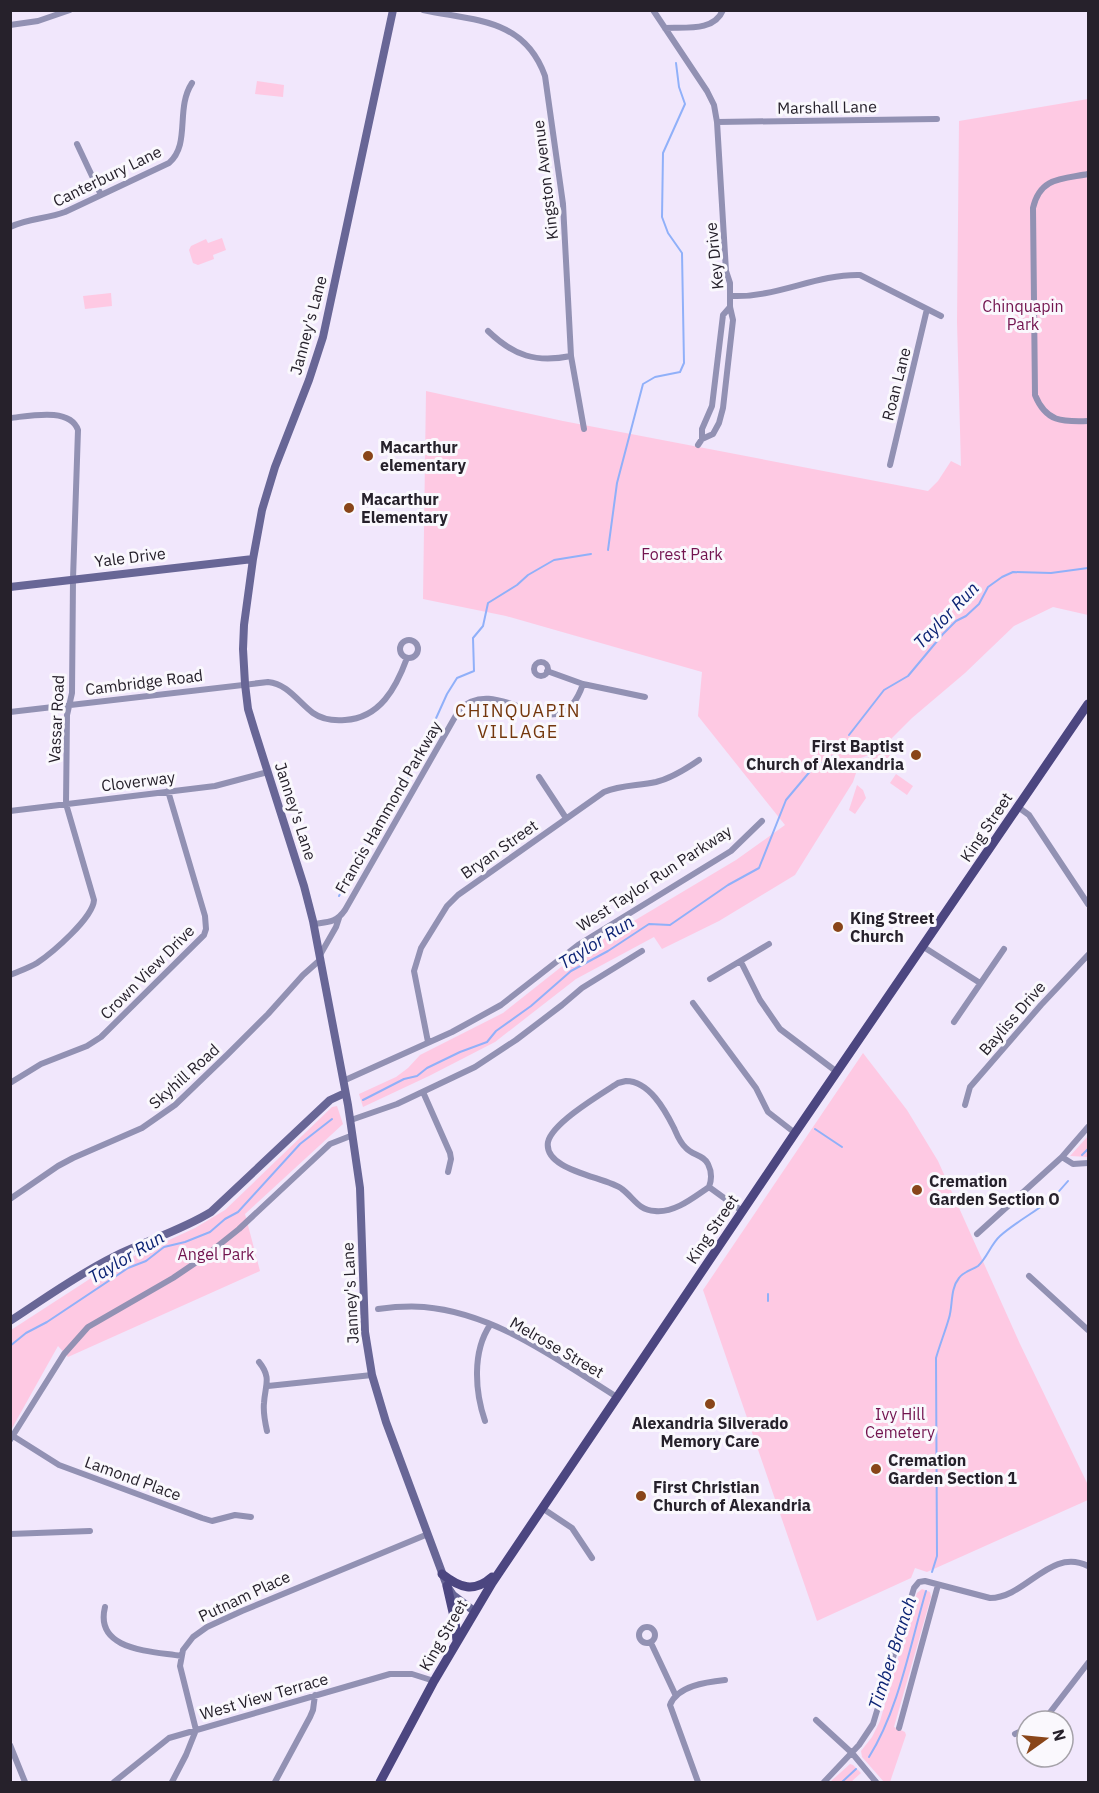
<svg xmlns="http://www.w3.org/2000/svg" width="1099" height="1793" viewBox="0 0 1099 1793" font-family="'IBM Plex Sans',sans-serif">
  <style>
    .green { fill: #fec9e3 }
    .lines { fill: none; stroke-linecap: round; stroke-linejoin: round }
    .stream { stroke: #90b0f9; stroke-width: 2 }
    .street { stroke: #9291b3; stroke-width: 6 }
    .secondary { stroke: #686696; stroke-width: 8 }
    .primary { stroke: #4c4680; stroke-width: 9 }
    .poi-dot { fill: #894519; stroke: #faf8fd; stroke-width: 2 }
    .labels { text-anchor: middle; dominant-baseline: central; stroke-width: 6; stroke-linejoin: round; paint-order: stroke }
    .street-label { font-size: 16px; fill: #26212b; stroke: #faf8fd }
    .park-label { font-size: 16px; fill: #72134f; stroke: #faf8fd }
    .poi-label { font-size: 16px; font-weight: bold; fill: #26212b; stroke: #faf8fd; text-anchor: start }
    .water-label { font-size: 18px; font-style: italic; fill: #0c2374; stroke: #faf8fd }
    .neighbourhood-label { font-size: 18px; letter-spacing: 1.5px; fill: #74370d; stroke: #faf8fd }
  </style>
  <rect width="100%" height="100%" fill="#f1e7fc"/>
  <path class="green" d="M257,81l27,4 -1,12 -28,-3z
    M1088,99v516l-35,-8 -39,19 -49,47 -53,45 -33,33 -18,7 -8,24 -58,93 -76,46 -57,28 -8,-12 -78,42 -81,63 -66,34 -66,31 -4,-13 37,-17 12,-9 12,-13 83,-42 72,-57 161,-96 49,-35 -87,-109 4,-44 -196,-56 -83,-17 3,-208 137,30 365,70 10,-10 13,-20 10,5 -4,-144 2,-201z
    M222,238l4,12 -13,5 1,4 -16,6 -5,-2 -4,-13 2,-4 15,-7 2,4z
    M111,293l1,13 -27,3 -2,-13z
    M888,744l6,4c-6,9 -10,23 -22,23l-6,-9 3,-6 12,-5z
    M896,774l17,12 -6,9 -17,-12z
    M857,785l6,5 3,8 -11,16 -6,-4z
    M863,1053l44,57 31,51 82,183 68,141v15l-161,72 -12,-4 -4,10 -94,43 -114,-331z
    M337,1106l6,18 -98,90 15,57 -192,86 -10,-11 -47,84v-100l91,-59 93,-43 30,-18 107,-103z
    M1088,1136v21l-18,-1z
    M922,1589l8,3 1,5 -37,130 11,5 1,3 -16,47h-6l-22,-25 -1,-6 11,-14 8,-16 37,-128z
    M850,1764l3,1 8,8 -10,9h-21z"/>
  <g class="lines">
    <path class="stream" d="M608,550l9,-67 26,-99 12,-7 25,-5 4,-9 -2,-110 -14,-20 -6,-16 1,-64 22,-49 -6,-17 -3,-24
      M849,735l35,-45 24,-14 35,-42 13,-13 10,-5 13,-12 9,-17 14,-10 11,-5 38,1 37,-5
      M339,896l34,-66 21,-25 25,-49 28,-62 10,-16 17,-7 -1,-33 10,-12 5,-23 29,-18 11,-10 26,-15 37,-6
      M363,1100l41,-21 13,-3 10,-8 33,-16 27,-10 9,-11 35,-25 40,-35 37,-20 41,-27 21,1 58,-40 31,-17 27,-68 26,-31 21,-13
      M815,1129l27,18
      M1082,1155l6,-6
      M768,1294v7
      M10,1346l16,-13 21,-11 81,-54 18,-7 18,-14 21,-5 25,-10 15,-13 13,-7 62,-68 32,-25
      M932,1572l5,-16 -1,-198c4,-14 9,-26 13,-40 4,-13 1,-29 10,-40 4,-6 13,-8 19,-12 9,-8 13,-22 22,-30 24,-21 47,-28 68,-55
      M869,1757c30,-48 41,-112 57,-166
      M842,1782l14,-13"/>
    <path class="street" d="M423,10c52,11 101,8 122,66l18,128 8,152 13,73
      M653,10l54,81 7,14 3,17 9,149 4,12v24l3,13 -10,88 -4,15 -6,11 -11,5 -4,6
      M10,25l28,-4 32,-11
      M665,28c20,-1 49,4 58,-18
      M717,122l220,-3
      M77,144l24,51
      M1088,174c-26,5 -48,3 -55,34l2,187c11,27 27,27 53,26
      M10,227c18,-9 37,-8 55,-15l104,-49c22,-19 6,-54 23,-80
      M732,296c44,2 84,-22 128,-21l81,41
      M488,331c26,25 48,32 83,25
      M10,418c20,-2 60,-11 68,12l-5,149 -1,114 -5,22 -1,89 28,96c-1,18 -42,53 -57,63 -8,5 -18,8 -27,12
      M702,439v-10l10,-23 11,-91 7,-8
      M890,465l37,-156
      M400 649a9 9 0 1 1 18 0a9 9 0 1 1-18 0Z
      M534 669a7 7 0 1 1 14 0a7 7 0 1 1-14 0Z
      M547,671l36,13 62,13
      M10,712l258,-30c20,2 30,20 45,31 10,7 20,8 32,7 35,-2 51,-32 62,-62
      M539,777l27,41
      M1018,807l11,8 59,89
      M10,811l205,-25 53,-14
      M314,924c14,-2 22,-1 31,-14l114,-200c41,-41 99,48 124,-26
      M922,946l58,37
      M320,955l16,-28 3,-9
      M741,962l19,38 20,29 57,43
      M710,979l59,-35
      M693,1003l63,85 12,24 27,21
      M954,1022l50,-73
      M428,1042l-14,-71 7,-23 26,-42 11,-11 146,-103c17,-7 34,-6 52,-10 16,-4 30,-13 43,-22
      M343,1081l109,-49 49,-27 77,-60 153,-94 31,-30
      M626,1081c23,0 39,29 48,47 3,7 6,15 12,20 6,7 18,7 22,16 4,8 4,15 1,23 -15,10 -34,26 -54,24 -17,-1 -21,-13 -33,-22 -15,-12 -79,-18 -74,-47 4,-19 53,-48 70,-59z
      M10,1083l31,-19 46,-18 14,-9 103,-102 2,-6 -1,-13 -37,-125
      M423,1092l27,61 1,6 -3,13
      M965,1105l5,-18 71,-82 47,-50
      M351,1120l46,-16 78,-37 41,-27 46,-35 20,-17 60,-37
      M1062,1157l11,7 15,-1
      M709,1187l33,24
      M10,1199l48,-33 15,-8 69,-30 33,-23 52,-50 41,-41 35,-39 18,-16
      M977,1234l85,-77 26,-30
      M1029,1276l59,54
      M378,1309c15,-2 30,-3 46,-2 71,6 134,53 193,90
      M259,1362c13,16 6,23 5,41 -1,9 1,19 3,28
      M268,1386l104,-11
      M485,1421c-10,-29 -13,-69 5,-96
      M13,1436l46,29 143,53 10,3 23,-6 16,2
      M10,1440l54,-86 24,-27 85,-49 31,-21 35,-28 91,-85 23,-9
      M542,1508l30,20 20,30
      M10,1534l80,-3
      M105,1607c-11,44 47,44 76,49
      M639 1635a8 8 0 1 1 16 0a8 8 0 1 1-16 0Z
      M651,1643l24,51
      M816,1720l36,33 24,29
      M1038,1721l10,-6 40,-52
      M899,1728l39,-143
      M1015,1734l12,-6
      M10,1745l15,37
      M114,1782l55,-44 221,-64h22l22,7
      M172,1782l14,-27 10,-25 -16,-64 3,-16 10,-13 14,-10 35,-16 186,-77
      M275,1782l35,-65 3,-7 2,-15
      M698,1782l-28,-77c7,-19 36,-23 55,-25
      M824,1782l35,-37 14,-21 41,-136 5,-6 6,-1 65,17c36,0 60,-51 98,-32"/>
    <path class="secondary" d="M393,10l-70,327 -14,43 -34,87 -13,43 -9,49 -9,66 -1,24 2,35 3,25 7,23 49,154 9,35 35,184 12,83 5,144 7,43 14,47 61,164 6,9 21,16
      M10,587l243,-28
      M10,1321c34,-22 67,-46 103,-64 32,-16 67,-26 98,-45l119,-112 15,-7"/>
    <path class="primary" d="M442,1574c18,14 32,19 50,3
      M447,1586l8,35 2,20
      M380,1782l54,-101 58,-98 303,-450 293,-429"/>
  </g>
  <g class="poi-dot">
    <circle cx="368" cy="456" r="6"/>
    <circle cx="349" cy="508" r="6"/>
    <circle cx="916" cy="755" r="6"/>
    <circle cx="838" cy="927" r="6"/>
    <circle cx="917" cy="1190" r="6"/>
    <circle cx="710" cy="1404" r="6"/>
    <circle cx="876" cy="1469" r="6"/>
    <circle cx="641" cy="1496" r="6"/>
  </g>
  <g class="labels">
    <g class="street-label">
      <text transform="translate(827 107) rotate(-1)">Marshall Lane</text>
      <text transform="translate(107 176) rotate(-26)">Canterbury Lane</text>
      <text transform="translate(545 180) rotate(-97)">Kingston Avenue</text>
      <text transform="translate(714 256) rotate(-96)">Key Drive</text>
      <text transform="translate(308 325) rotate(-75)">Janney's Lane</text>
      <text transform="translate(896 384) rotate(-76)">Roan Lane</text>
      <text transform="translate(130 557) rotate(-7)">Yale Drive</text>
      <text transform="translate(144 682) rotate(-7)">Cambridge Road</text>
      <text transform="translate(56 719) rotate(-87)">Vassar Road</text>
      <text transform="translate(138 781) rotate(-7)">Cloverway</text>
      <text transform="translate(388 807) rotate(-60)">Francis Hammond Parkway</text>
      <text transform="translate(296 811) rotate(72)">Janney's Lane</text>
      <text transform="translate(986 827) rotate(-56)">King Street</text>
      <text transform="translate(499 849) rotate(-35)">Bryan Street</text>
      <text transform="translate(654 878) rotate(-33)">West Taylor Run Parkway</text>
      <text transform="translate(147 972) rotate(-45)">Crown View Drive</text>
      <text transform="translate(1012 1018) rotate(-49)">Bayliss Drive</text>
      <text transform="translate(184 1076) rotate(-42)">Skyhill Road</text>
      <text transform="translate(712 1229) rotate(-56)">King Street</text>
      <text transform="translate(350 1293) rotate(-93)">Janney's Lane</text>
      <text transform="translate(557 1347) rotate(30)">Melrose Street</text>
      <text transform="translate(133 1478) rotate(20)">Lamond Place</text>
      <text transform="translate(244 1596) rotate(-25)">Putnam Place</text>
      <text transform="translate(443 1635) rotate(-60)">King Street</text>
      <text transform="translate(264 1696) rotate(-16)">West View Terrace</text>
    </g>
    <g class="park-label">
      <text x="1023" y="306">Chinquapin<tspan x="1023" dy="18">Park</tspan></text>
      <text x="682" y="554">Forest Park</text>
      <text x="216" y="1254">Angel Park</text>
      <text x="900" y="1414">Ivy Hill<tspan x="900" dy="18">Cemetery</tspan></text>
    </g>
    <g class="poi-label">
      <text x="380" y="447">Macarthur<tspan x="380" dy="18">elementary</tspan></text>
      <text x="361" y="499">Macarthur<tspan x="361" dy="18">Elementary</tspan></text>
      <text x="904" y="746" text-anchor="end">First Baptist<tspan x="904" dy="18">Church of Alexandria</tspan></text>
      <text x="850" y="918">King Street<tspan x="850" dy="18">Church</tspan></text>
      <text x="929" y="1181">Cremation<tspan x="929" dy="18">Garden Section O</tspan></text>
      <text x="710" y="1423" text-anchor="middle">Alexandria Silverado<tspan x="710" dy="18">Memory Care</tspan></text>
      <text x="888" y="1460">Cremation<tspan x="888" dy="18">Garden Section 1</tspan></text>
      <text x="653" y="1487">First Christian<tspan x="653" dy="18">Church of Alexandria</tspan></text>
    </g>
    <g class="water-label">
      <text transform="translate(946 615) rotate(-46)">Taylor Run</text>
      <text transform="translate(596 942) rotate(-32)">Taylor Run</text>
      <text transform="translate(126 1257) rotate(-31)">Taylor Run</text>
      <text transform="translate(892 1653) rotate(-72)">Timber Branch</text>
    </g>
    <g class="neighbourhood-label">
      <text x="518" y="710">CHINQUAPIN<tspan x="518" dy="21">VILLAGE</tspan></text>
    </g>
  </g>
  <rect width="1099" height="1793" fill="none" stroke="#26212b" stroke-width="24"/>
  <g transform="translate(1045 1739) rotate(75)"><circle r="28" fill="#faf8fd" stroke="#a5a2a9" stroke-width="1.5"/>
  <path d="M0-4.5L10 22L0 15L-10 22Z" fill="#894519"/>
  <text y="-9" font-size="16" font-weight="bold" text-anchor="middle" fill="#26212b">N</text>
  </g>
</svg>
